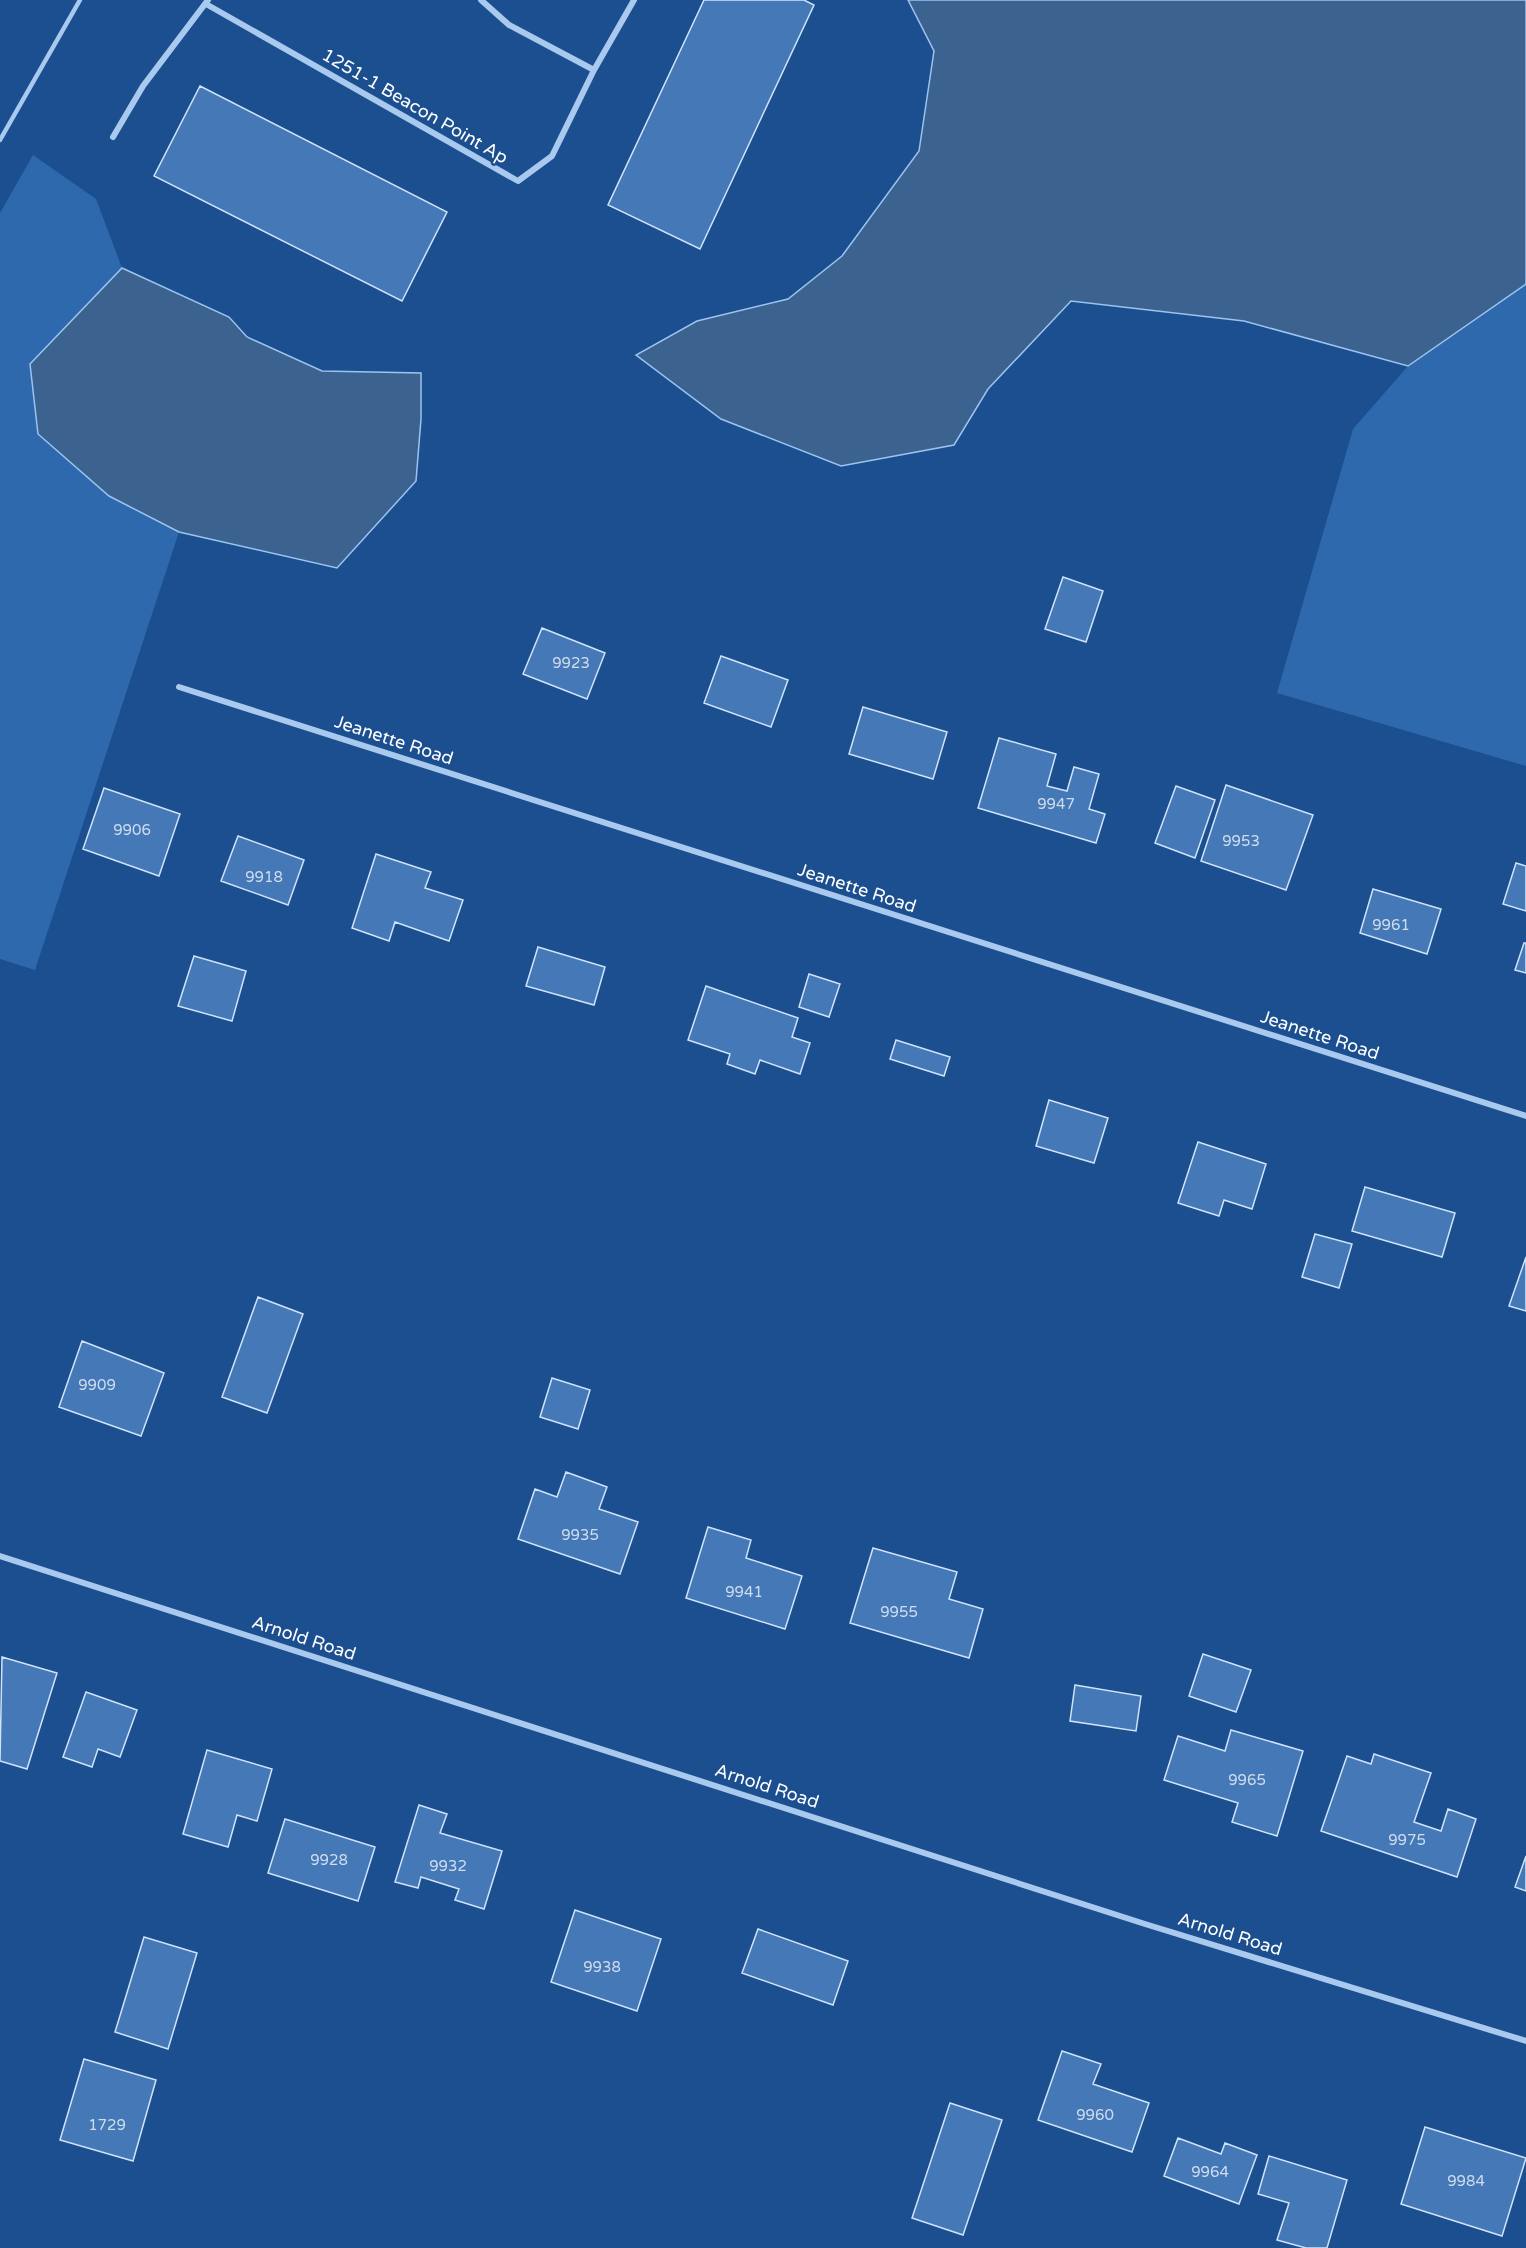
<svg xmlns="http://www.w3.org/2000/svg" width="1526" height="2248" viewBox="0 0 1526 2248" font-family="'Varela Round',sans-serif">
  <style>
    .green { fill: #2e69ad }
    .water { fill: #3c6290; stroke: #9cc4f0; stroke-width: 1.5 }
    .building { fill: #4478b7; stroke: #cfe3fa; stroke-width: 1.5 }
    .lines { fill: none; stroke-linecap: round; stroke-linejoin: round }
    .lane { stroke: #a9c9ee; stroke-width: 4.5 }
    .street { stroke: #a9c9ee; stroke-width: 6 }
    .labels { text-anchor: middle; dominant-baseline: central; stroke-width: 5; stroke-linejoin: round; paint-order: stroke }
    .number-label { font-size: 15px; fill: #d0dded }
    .street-label { font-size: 18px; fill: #fff; stroke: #1b4f8f }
  </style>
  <rect width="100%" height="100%" fill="#1b4f8f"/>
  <path class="green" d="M33,155l63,44 26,69 -92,96 79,132 70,36 -144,438 -35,-11v-746z
    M1526,284v482l-249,-73 76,-264 55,-63z"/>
  <path class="water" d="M908,0h618v284l-118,82 -164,-45 -173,-20 -83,88 -34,56 -113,21 -120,-47 -85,-64 61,-34 91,-22 54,-43 77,-105 15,-100z
    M122,268l107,49 18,20 75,34 99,2v46l-5,62 -79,87 -158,-36 -70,-36 -71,-62 -8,-70z"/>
  <path class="building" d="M704,0h100l10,5 -114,244 -92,-44z
    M200,86l247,126 -45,89 -248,-125z
    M1063,577l40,14 -17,51 -41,-13z
    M542,628l63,25 -18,46 -64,-25z
    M721,656l67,24 -17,47 -67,-24z
    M863,707l84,25 -14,47 -84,-25z
    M999,738l57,16 -9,32 20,5 7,-24 25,7 -10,35 16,5 -9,29 -118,-35z
    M1226,785l87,30 -27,75 -85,-29z
    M1176,786l39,14 -20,58 -40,-15z
    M104,788l76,26 -21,62 -76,-27z
    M238,836l66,24 -16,45 -67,-24z
    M376,854l55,18 -6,16 38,12 -14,41 -54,-19 -6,19 -37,-13z
    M1516,863l10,3v45l-23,-7z
    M1373,889l68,20 -14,45 -67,-21z
    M1524,943h2v30l-11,-3z
    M538,947l67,20 -11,38 -68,-19z
    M194,956l52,15 -14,50 -54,-15z
    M809,974l31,10 -11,33 -30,-10z
    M706,986l92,32 -6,19 18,6 -10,31 -40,-14 -5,14 -28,-10 3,-10 -42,-14z
    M896,1040l54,17 -6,19 -54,-17z
    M1049,1100l59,18 -14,45 -58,-17z
    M1198,1142l68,22 -14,45 -28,-9 -5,16 -41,-13z
    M1365,1187l90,26 -13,44 -90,-26z
    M1315,1234l37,10 -13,44 -37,-11z
    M1526,1257v54l-17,-5z
    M258,1297l45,17 -36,99 -45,-16z
    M82,1341l82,32 -23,63 -82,-29z
    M552,1378l38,12 -12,39 -38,-12z
    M566,1472l41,15 -8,22 39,13 -18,52 -102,-35 17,-50 22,8z
    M708,1527l43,13 -5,18 56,18 -17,53 -99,-31z
    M873,1548l84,24 -8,27 34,10 -14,49 -119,-35z
    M1203,1654l48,16 -15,42 -47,-16z
    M2,1657l55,16 -30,96 -27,-8z
    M1075,1685l66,11 -5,35 -66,-10z
    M86,1692l51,18 -17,47 -22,-8 -6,18 -29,-10z
    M1231,1730l72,21 -26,85 -45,-14 6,-19 -74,-23 14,-44 47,15z
    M207,1750l65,19 -15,52 -20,-6 -9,32 -45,-13z
    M1374,1754l57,19 -17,49 27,9 7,-22 28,10 -19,58 -136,-46 26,-75 24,8z
    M419,1805l28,9 -7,19 62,18 -18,58 -29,-9 4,-11 -38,-12 -3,11 -23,-6z
    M285,1819l90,28 -17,54 -90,-28z
    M1526,1856v35l-11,-4z
    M575,1910l86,29 -24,72 -86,-29z
    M758,1929l90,32 -15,44 -91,-32z
    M144,1937l53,16 -29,96 -53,-17z
    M1062,2051l39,13 -8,20 56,19 -17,49 -94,-32z
    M84,2059l72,21 -23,81 -73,-21z
    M950,2103l52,17 -39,115 -51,-17z
    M1425,2127l101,31 -24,78 -101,-32z
    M1178,2138l43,16 4,-11 32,12 -18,49 -75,-28z
    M1269,2156l78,24 -20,68h-21l-29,-8 12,-37 -31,-9z"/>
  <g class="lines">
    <path class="lane" d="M0,140l80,-140"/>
    <path class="street" d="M481,0l28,25 85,45
      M206,4l312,177 34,-25 42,-86 40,-70
      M113,137l30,-51 65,-86
      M179,687l1347,429
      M0,1556l1145,368 381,117"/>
  </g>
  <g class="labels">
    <g class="number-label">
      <text x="571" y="663">9923</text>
      <text x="1056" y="804">9947</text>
      <text x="132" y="830">9906</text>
      <text x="1241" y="841">9953</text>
      <text x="264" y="877">9918</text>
      <text x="1391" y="925">9961</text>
      <text x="97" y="1385">9909</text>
      <text x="580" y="1535">9935</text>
      <text x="744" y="1592">9941</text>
      <text x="899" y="1612">9955</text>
      <text x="1247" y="1780">9965</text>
      <text x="1407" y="1840">9975</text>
      <text x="329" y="1860">9928</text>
      <text x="448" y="1866">9932</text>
      <text x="602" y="1967">9938</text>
      <text x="1095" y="2115">9960</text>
      <text x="107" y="2125">1729</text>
      <text x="1210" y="2172">9964</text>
      <text x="1466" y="2181">9984</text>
    </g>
    <g class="street-label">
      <text transform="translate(415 106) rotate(30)">1251-1 Beacon Point Ap</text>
      <text transform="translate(394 740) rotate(18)">Jeanette Road</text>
      <text transform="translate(857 888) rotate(18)">Jeanette Road</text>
      <text transform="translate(1320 1035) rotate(18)">Jeanette Road</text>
      <text transform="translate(304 1638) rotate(18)">Arnold Road</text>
      <text transform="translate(767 1786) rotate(18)">Arnold Road</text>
      <text transform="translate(1230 1934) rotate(17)">Arnold Road</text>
    </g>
  </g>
</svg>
